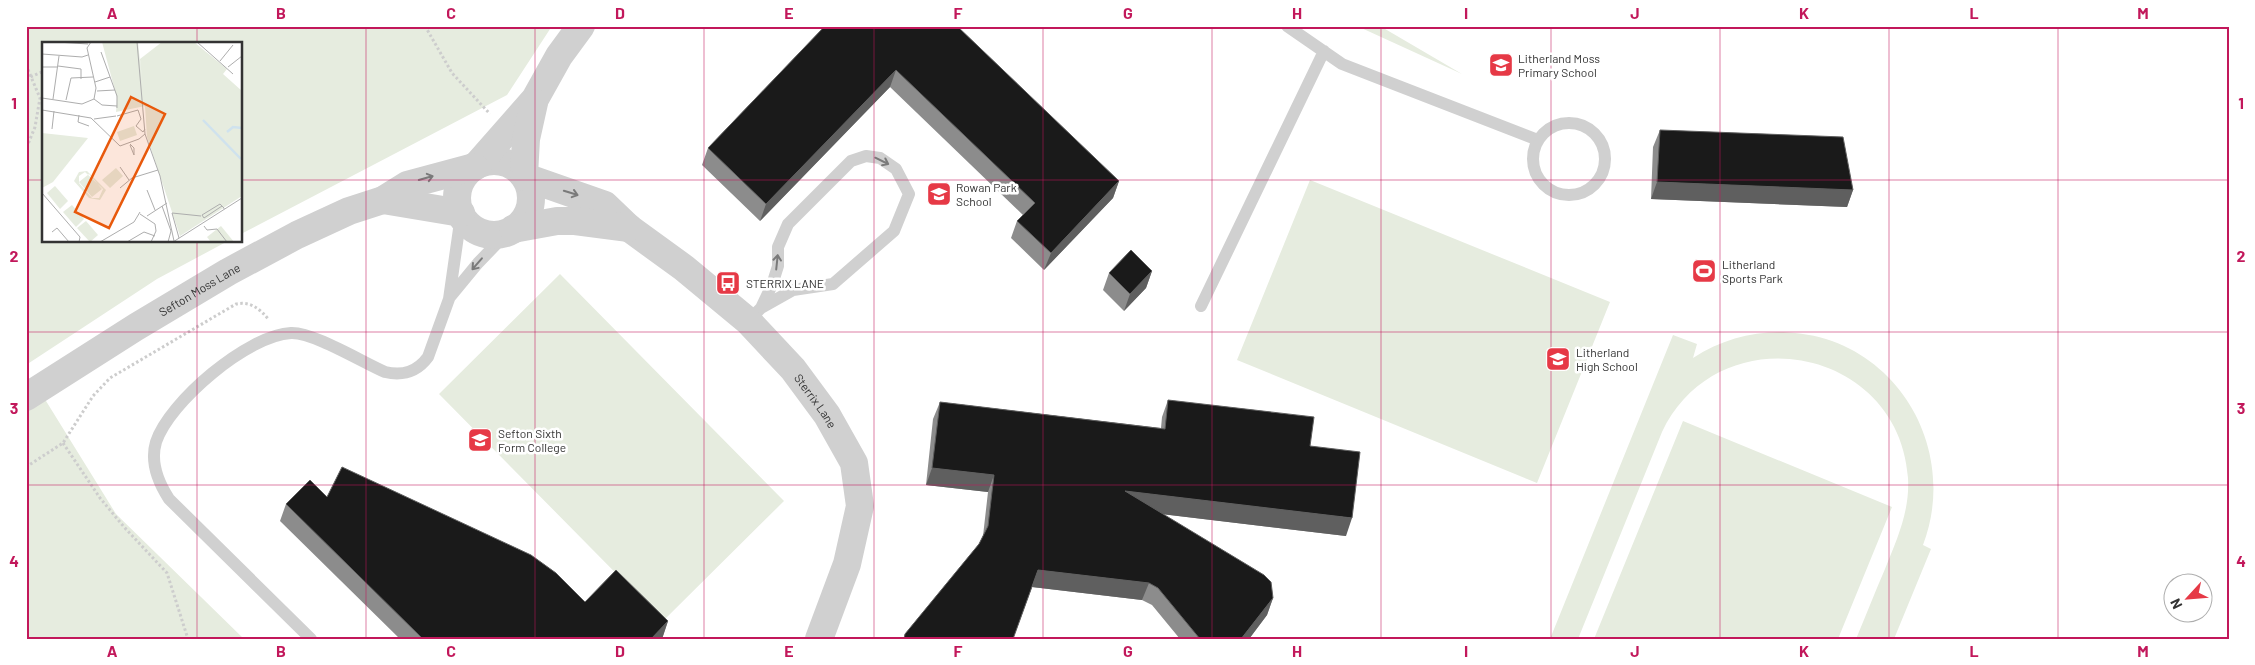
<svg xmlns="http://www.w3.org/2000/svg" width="2255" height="665" viewBox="0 0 2255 665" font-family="Barlow,sans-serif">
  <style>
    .green { fill: #e6ecdf }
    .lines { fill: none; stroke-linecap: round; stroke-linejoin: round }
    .path { stroke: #cdcdcd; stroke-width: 3; stroke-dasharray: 2.5 2.5; stroke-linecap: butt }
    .service { stroke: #d0d0d0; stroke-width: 12 }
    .tertiary { stroke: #d0d0d0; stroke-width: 28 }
    .wall { fill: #8c8c8c }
    .shaded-wall { fill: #5f5f5f }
    .building { fill: #1a1a1a; stroke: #5f5f5f }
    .oneway { stroke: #7a7a7a }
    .grid { fill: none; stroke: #c2185b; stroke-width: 1; stroke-opacity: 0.55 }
    .labels { text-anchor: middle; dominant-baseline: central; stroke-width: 5; stroke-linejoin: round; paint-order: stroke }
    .poi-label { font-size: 12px; fill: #333; stroke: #fff; text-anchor: start }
    .street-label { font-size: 12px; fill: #333; stroke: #fff }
    .inset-river { fill: none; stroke: #cfe2ee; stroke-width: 2.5 }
    .inset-road { fill: none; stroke: #adadad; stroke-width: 1 }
    .view { fill: #e8590c; fill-opacity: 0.15; stroke: #e8590c; stroke-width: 2.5 }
    .inset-edge { fill: none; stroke: #333; stroke-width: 2.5 }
    .neatline { fill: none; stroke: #c2185b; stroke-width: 2 }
    .grid-label { font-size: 16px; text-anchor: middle; font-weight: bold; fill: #c2185b }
  </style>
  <rect width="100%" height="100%" fill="#fff"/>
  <path class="green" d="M26,26h526l-45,69 -266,139v-190h-197v197h184l-71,38 -131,86z
    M1357,26h23l82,48z
    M1310,180l300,122 -73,181 -300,-123z
    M560,274l224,227 -121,120 -224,-227z
    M1783,332c16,1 33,3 49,9 82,30 122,123 91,204l8,4 -37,90h-38c10,-24 19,-47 29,-70 12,-30 25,-58 23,-91 -9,-132 -189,-165 -246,-46l-84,207h-28l123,-304 24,9 -4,14c28,-18 57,-26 90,-26z
    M33,380l83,134 128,125h-218v-255z
    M1683,421l209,86 -54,132h-244z"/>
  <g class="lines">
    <path class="path" d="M425,26l27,47 38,41
      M26,65l14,33 -5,29 -9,22
      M26,79l18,-8
      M63,443l37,55 24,29 43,46 21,66
      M26,467l37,-24 30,-47 17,-18 126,-74c15,-3 24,5 33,16"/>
    <path class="service" d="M1287,26l55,38 196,76
      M1533 159a36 36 0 1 1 72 0a36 36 0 1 1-72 0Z
      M450,297l28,-34 30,-31
      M1201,306l123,-255
      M748,321l13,-13 32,-18 40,-6 61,-53 15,-37 -13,-25 -16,-11 -14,-2 -15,5 -63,63 -10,23v19l-6,19 -11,23
      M311,639l-142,-140c-11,-17 -19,-37 -13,-57 13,-40 92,-107 135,-109 22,-1 71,29 94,39 18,4 32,0 43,-15l21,-58 12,-84"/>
    <g class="tertiary">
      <circle cx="494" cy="198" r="37"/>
      <path d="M477,165l58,-66 24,-43 22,-30"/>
      <path d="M524,175l2,-36 8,-36"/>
      <path id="s1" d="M525,177l80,28 24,23 55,40 64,53 45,48 34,46 27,48 6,43 -13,58 -28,75"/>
      <path d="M383,200l78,13"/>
      <path d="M513,229l44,-8h18l54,7"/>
      <path id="s2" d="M26,397l110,-70 92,-55 69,-37 52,-24 34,-11 24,-15 67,-18"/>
    </g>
  </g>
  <path class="wall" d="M825,26l294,155 -6,17 -69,72 -33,-32 6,-17 6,-6 -133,-128 -130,134 -58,-56 6,-17z
    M1660,130l193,60 -6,17 -196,-8 2,-52z
    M1152,271l-6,17 -22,23 -21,-21 6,-17z
    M1168,400l142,46 36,90 -184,-22 111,84 -6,17 -18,24h-69l-28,-34 -10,-5 -110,-13 -19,52h-110l2,-5 74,-90 4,-8 5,-44 -62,-7 7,-66 7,-17 221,26 1,-11z
    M327,497l258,105 83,19 -6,18h-262l-120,-118 6,-17z"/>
  <path class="shaded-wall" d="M896,70l-6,17 -130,134 6,-17z
    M1119,181l-6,17 -69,72 7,-17z
    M1657,182l196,8 -6,17 -196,-8z
    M1152,271l-6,17 -22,23 6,-17z
    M932,468l62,7 -6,17 -62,-7z
    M1125,491l227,27 -6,18 -227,-27z
    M1038,570l111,13 -7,17 -110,-13z
    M1273,598l-6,17 -18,24h-8z
    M668,621l-6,18h-11z"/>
  <path class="building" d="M825,26h132l162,155 -68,72 -34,-32 18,-18 -139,-133 -130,134 -58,-56z
    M1660,130l183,7 10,53 -196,-8z
    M1131,250l21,21 -22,23 -21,-21z
    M1168,400l146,17 -4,29 50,6 -8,66 -227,-27 139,84 7,7 2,16 -32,41h-41l-42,-51 -9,-5 -111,-13 -25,69h-109l1,-5 74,-90 9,-18 6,-51 -62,-7 8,-66 225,27z
    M342,467l189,88 25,18 29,29 31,-32 52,51 -17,18h-228l-137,-135 24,-24 17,17z"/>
  <defs><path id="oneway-shaft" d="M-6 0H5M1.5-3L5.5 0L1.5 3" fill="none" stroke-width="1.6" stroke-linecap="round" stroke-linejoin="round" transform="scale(1.25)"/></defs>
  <g class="oneway">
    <use href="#oneway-shaft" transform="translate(882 161) rotate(26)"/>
    <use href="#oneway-shaft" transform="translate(426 178) rotate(-16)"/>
    <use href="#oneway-shaft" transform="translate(571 193) rotate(17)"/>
    <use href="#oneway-shaft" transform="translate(777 262) rotate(-84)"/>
    <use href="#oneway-shaft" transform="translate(477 264) rotate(131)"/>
  </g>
  <path class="grid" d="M197,26v18M366,26v613M535,26v613M704,26v613M874,26v613M1043,26v613M1212,26v613M1381,26v613M1551,26v613M1720,26v613M1889,26v613M2058,26v613M26,180h18M241,180h1988M197,241v398M26,332h2203M26,485h2203"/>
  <defs>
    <symbol id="school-square" viewBox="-11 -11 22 22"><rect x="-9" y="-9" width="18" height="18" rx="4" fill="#e63946" stroke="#fff"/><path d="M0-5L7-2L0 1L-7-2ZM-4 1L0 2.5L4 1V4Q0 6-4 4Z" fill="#fff"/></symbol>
    <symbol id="stadium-square" viewBox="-11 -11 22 22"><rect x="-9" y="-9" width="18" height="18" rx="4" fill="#e63946" stroke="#fff"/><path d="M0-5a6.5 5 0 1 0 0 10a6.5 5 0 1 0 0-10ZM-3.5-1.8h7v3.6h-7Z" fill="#fff"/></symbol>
    <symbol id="bus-square" viewBox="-11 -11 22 22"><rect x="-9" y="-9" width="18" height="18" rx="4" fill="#e63946" stroke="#fff"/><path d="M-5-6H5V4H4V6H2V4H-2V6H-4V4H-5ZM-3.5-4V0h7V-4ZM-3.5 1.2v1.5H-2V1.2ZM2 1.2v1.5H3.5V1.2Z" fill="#fff"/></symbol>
  </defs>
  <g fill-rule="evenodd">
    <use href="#school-square" x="1487" y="51" width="28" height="28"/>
    <use href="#school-square" x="925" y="180" width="28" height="28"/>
    <use href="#stadium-square" x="1690" y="257" width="28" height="28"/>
    <use href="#bus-square" x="714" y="269" width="28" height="28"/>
    <use href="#school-square" x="1544" y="345" width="28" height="28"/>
    <use href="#school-square" x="466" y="426" width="28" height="28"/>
  </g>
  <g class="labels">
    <g class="poi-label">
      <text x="1518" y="58">Litherland Moss<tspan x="1518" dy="14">Primary School</tspan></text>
      <text x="956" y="187">Rowan Park<tspan x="956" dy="14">School</tspan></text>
      <text x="1722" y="264">Litherland<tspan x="1722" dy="14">Sports Park</tspan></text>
      <text x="746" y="283">STERRIX LANE</text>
      <text x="1576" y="352">Litherland<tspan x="1576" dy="14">High School</tspan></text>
      <text x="498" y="433">Sefton Sixth<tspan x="498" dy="14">Form College</tspan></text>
    </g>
    <g class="street-label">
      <text stroke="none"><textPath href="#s2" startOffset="204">Sefton Moss Lane</textPath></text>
      <text stroke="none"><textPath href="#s1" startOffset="374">Sterrix Lane</textPath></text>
    </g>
  </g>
  <g transform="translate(42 42)">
    <rect width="200" height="200" fill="#fff"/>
    <path d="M60,0h36l5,48 -3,-31 22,-17h32l33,27 -4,5 19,17v105l-62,40 -33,-99 -3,-46 1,15 -29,6 1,-14zM92,84l3,9 -17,6 -3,-9zM0,91l46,5 -35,44 -11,6zM74,126l7,8 -13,12 -8,-8zM45,129l19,19 -6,10 -11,-2 -15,-17 5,-9zM43,130l18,17 -4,9h-7l-13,-15v-7zM47,132l13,15 -10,8 -13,-15zM13,144l13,15 -8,8 -13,-16zM30,163l12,14 -8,8 -13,-15zM44,179l12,14 -8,7 -13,-14zM179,184l13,16h-23l-4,-5z" fill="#e6ecdf" fill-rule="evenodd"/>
    <path class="inset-river" d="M161,78l38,39M185,90l6,-5 9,1"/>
    <path class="inset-road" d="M15,0l31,2M95,0l8,92M155,0l36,32M59,10l16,44v12M0,12l40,3 6,-2M178,19l13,-16M16,24l23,3v10M0,25h16M186,25l14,-11M53,40l15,-5M55,49l18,-1M0,56l40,6 12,-5 2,-11 -9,-40 4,-6M11,57l6,-43M52,57l8,6 15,1M24,58l5,-22 22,-1M0,68l49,8 29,28 19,-7 6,-5M37,73l-1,7 11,4M75,74l21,-6 3,9 -5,7 7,6 2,-3M52,77l22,-3M10,87l2,-18M103,92l15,42 14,65M88,102l4,4v7l-4,-10M78,125l9,13M78,146l12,-10 26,-8M105,148l8,20M0,151l38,44 -1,5M120,164l9,25 -3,11M180,164l-18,12 -2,-3 18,-11 4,4v1M130,171l7,25M130,171l29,3M98,172l15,10 1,7 -5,11M105,174l20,-13M162,184l3,4 10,-1 10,13M10,190l5,-4 12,14M58,200l34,-20 6,-10M85,200l17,-10 11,4M131,200l69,-44"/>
    <path class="view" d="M89,55l34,17 -56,114 -34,-16z"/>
    <rect width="200" height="200" class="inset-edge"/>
  </g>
  <rect width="2255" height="665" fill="none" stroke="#ffffff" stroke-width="55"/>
  <g transform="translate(2188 598) rotate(244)"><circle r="24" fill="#ffffff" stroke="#adadad"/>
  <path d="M0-4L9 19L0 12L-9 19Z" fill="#e63946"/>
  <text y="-8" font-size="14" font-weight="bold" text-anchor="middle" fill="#333333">N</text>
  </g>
  <rect x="28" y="28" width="2200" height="610" class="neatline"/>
  <g class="grid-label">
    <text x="112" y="19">A</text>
    <text x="281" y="19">B</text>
    <text x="451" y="19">C</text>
    <text x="620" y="19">D</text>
    <text x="789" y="19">E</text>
    <text x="958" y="19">F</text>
    <text x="1128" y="19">G</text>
    <text x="1297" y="19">H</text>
    <text x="1466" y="19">I</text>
    <text x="1635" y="19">J</text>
    <text x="1804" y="19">K</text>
    <text x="1974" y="19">L</text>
    <text x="2143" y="19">M</text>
    <text x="14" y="109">1</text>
    <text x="2241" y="109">1</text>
    <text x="14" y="262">2</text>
    <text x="2241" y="262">2</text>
    <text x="14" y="414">3</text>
    <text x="2241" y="414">3</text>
    <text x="14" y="567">4</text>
    <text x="2241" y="567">4</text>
    <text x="112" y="657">A</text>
    <text x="281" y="657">B</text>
    <text x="451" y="657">C</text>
    <text x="620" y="657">D</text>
    <text x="789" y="657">E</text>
    <text x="958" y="657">F</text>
    <text x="1128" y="657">G</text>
    <text x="1297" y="657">H</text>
    <text x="1466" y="657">I</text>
    <text x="1635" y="657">J</text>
    <text x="1804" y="657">K</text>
    <text x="1974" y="657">L</text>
    <text x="2143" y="657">M</text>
  </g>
</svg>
